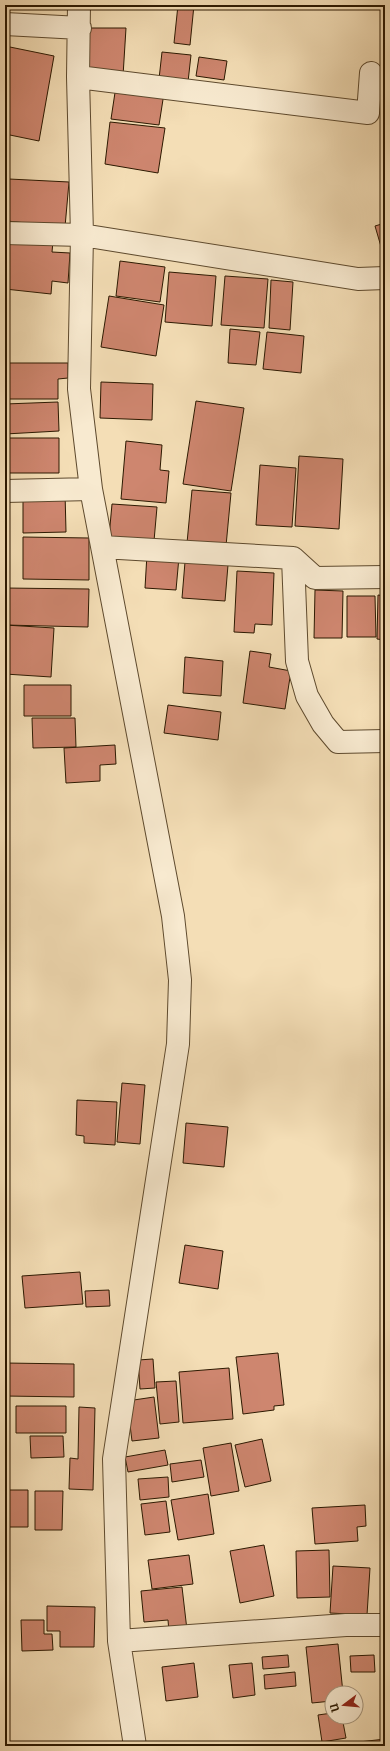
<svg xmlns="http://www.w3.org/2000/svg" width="390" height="1751" viewBox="0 0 390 1751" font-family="'IM FELL French Canon',serif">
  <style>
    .building { fill: #ce866f; stroke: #2c1901 }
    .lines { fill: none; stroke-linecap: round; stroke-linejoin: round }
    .street-casing { stroke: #5e4a2e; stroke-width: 24 }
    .street { stroke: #f8ead0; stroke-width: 22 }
  </style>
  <rect width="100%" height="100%" fill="#f4deb6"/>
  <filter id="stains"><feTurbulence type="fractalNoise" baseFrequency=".005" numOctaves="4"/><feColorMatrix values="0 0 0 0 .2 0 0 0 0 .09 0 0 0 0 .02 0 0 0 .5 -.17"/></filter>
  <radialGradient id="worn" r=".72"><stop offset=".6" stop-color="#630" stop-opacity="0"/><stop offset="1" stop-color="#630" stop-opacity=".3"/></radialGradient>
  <path class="building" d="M178,5h16l-4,40 -16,-2z
    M88,28h38l-3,48 -36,-3z
    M5,46l49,10 -15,85 -34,-7z
    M162,52l29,3 -3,27 -29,-3z
    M199,57l28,4 -3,19 -28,-4z
    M116,86l48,7 -5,32 -48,-6z
    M110,122l55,6 -7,45 -53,-9z
    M9,179l60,3 -4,45 -58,-6z
    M385,223v26l-3,1 -7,-24z
    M5,237l48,4 -1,11 18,1 -2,30 -16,-2 -1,13 -46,-5z
    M120,261l45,6 -5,35 -44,-6z
    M169,272l47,4 -4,50 -47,-4z
    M225,276l43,3 -4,49 -43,-3z
    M271,280l22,2 -3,48 -21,-2z
    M109,296l55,9 -8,51 -55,-9z
    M230,329l30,3 -4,33 -28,-2z
    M267,332l37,4 -3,37 -38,-4z
    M5,363h63v15l-10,1v20h-53z
    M101,382l52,2 -1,36 -52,-2z
    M196,401l48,7 -13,83 -48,-7z
    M58,402l1,29 -54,3v-30z
    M5,438h54v35h-54z
    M126,441l36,4 -2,25 9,1 -3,32 -45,-4z
    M299,456l44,3 -4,70 -44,-3z
    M260,465l36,3 -4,59 -36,-2z
    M192,490l39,3 -5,53 -39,-3z
    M65,492l1,40 -43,1v-40z
    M112,504l45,3 -3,34 -45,-4z
    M23,537l66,1v42l-66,-1z
    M147,554l32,3 -3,33 -31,-2z
    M185,562l43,3 -3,36 -43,-3z
    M237,571l37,2 -2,52 -17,-1 -1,9 -20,-1z
    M5,588l84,1 -1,38 -83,-2z
    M315,590l28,1 -1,47h-28z
    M378,595l7,1v44l-8,-1z
    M347,596h28l1,41h-29z
    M5,625l49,3 -3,49 -46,-3z
    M250,651l21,3 -2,13 22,4 -6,38 -42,-6z
    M185,657l38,4 -2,35 -38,-3z
    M24,685h47v31h-47z
    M168,705l53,7 -3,28 -54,-7z
    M32,718h43l1,29 -43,1z
    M115,745l1,19 -16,1v16l-34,2 -2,-35z
    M122,1083l23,2 -5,59 -23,-2z
    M77,1100l40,2 -2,43 -31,-2v-7l-8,-1z
    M186,1123l42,4 -4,40 -41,-4z
    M185,1245l38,6 -5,38 -39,-6z
    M80,1272l3,32 -58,4 -3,-32z
    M109,1290l1,16 -24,1 -1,-16z
    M278,1353l6,52 -10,1v4l-31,4 -7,-57z
    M153,1359l2,29 -15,1 -2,-29z
    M5,1363l69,1v33l-69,-1z
    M229,1368l4,51 -50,4 -4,-51z
    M176,1381l3,41 -19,2 -4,-42z
    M154,1397l5,41 -27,3 -5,-40z
    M16,1406h50v27h-50z
    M79,1407l16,1 -2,82 -24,-1 1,-31 8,1z
    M30,1436h33l1,21 -33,1z
    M262,1439l9,42 -26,6 -10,-42z
    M231,1443l8,48 -28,5 -8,-48z
    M165,1450l3,15 -40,7 -3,-15z
    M201,1460l3,17 -32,5 -2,-18z
    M168,1477l1,20 -29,3 -2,-21z
    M5,1490h23v37h-23z
    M35,1491h28l-1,39h-27z
    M208,1494l6,40 -36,6 -7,-40z
    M166,1501l4,31 -25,3 -4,-31z
    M365,1505l1,21 -9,1 1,14 -43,3 -3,-36z
    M264,1545l10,51 -34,7 -10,-52z
    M329,1550l1,47 -33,1 -1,-47z
    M189,1555l4,29 -41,5 -4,-29z
    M333,1566l37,2 -3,47 -37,-2z
    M182,1587l5,43 -18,2 -1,-12 -24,2 -3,-31z
    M47,1606l48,1 -1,40h-34v-16h-13z
    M21,1620h23v14h8l1,16 -31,1z
    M338,1644l5,49h-11v8l-20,2 -6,-56z
    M288,1655l1,12 -26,2 -1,-12z
    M374,1655l1,17h-24l-1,-16z
    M194,1663l4,34 -32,4 -4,-34z
    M252,1663l3,32 -22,3 -4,-33z
    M295,1672l1,14 -31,3 -1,-14z
    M332,1713v4h10l4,21 -24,4 -4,-27z
    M385,1739v7h-51l-1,-1z"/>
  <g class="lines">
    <defs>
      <path id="street" d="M79,5l-1,72 4,158 -3,154 12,100 82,427 7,64 -2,64 -64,415 5,182 16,105
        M5,24l75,4
        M78,77l290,36 3,-40
        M5,233l77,2 276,44 27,-1
        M5,491l86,-2
        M102,547l191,11 22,20 70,-1
        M293,558l4,103 10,35 16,28 15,18 47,-1
        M119,1641l227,-16h39"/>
    </defs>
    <use href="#street" class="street-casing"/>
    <use href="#street" class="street"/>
  </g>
  <rect width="390" height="1751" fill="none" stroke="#f4deb6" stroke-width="20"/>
  <rect x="6" y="6" width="378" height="1739" fill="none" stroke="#2c1901" stroke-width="2"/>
  <rect x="10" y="10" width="370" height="1731" fill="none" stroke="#2c1901"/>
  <g transform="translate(344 1705) rotate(254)"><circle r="19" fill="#f8ead0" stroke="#a6967d"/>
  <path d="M0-3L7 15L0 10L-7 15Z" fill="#8f2418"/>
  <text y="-6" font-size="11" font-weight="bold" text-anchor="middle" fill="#2c1901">U</text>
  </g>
  <rect width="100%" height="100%" filter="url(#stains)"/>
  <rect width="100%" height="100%" fill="url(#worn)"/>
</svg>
